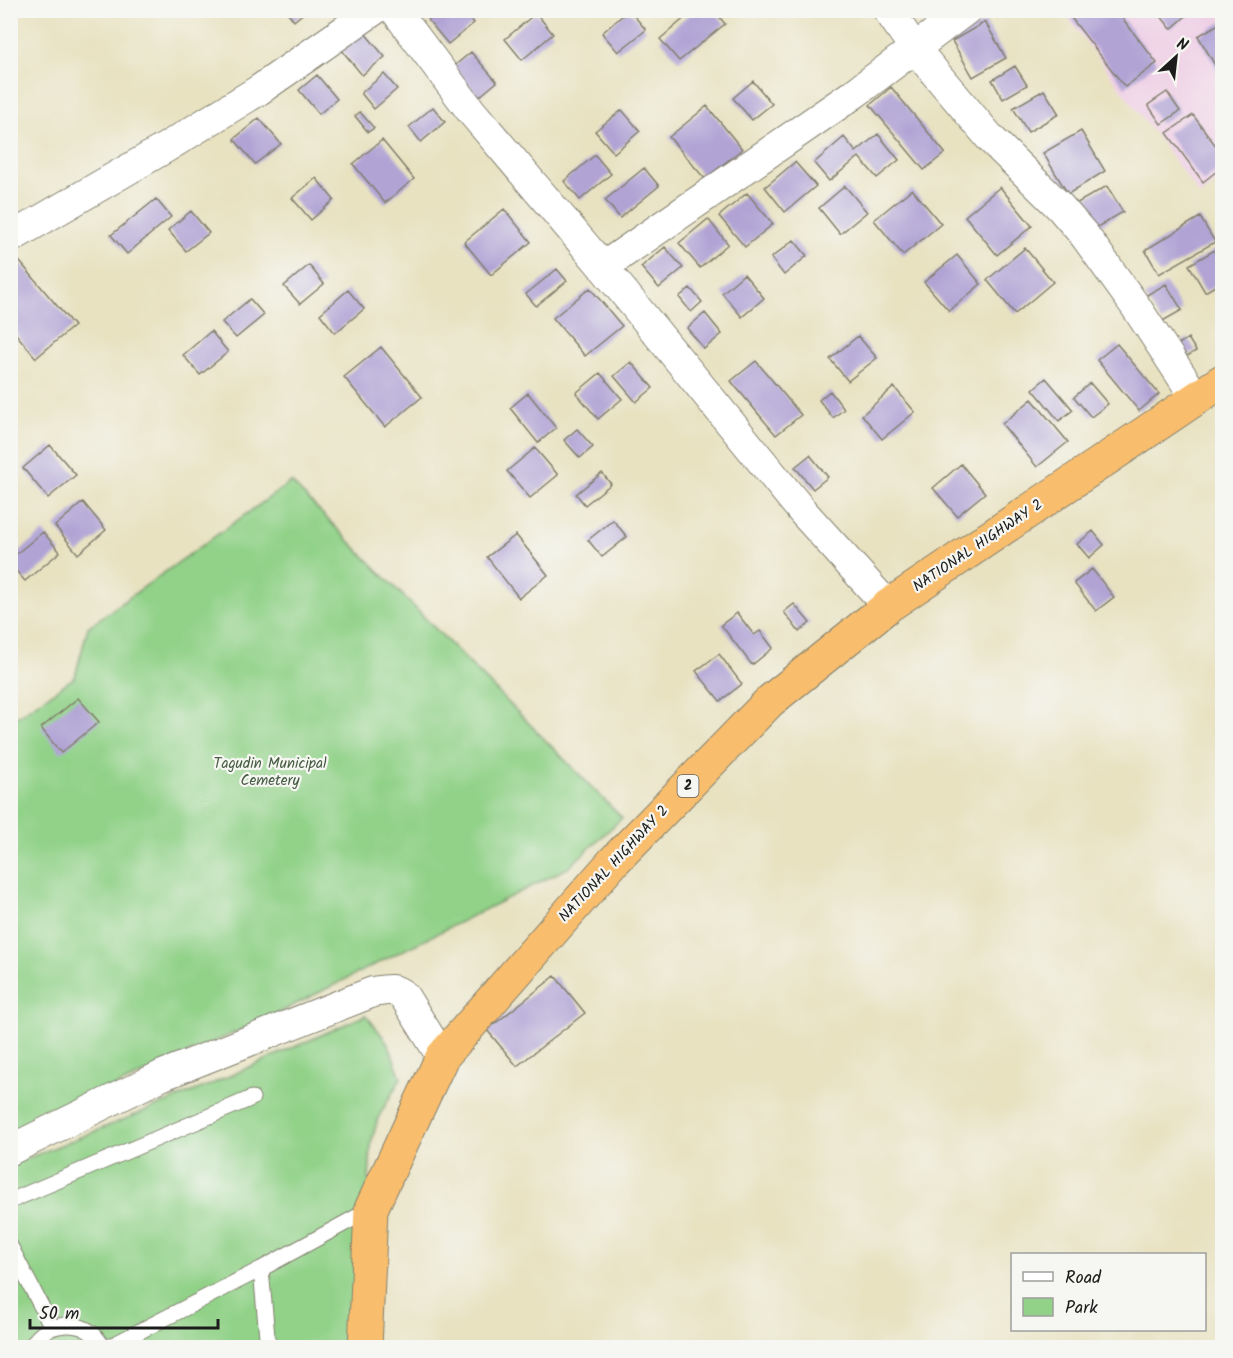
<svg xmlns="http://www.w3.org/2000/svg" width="1233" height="1358" viewBox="0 0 1233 1358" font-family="Kalam,sans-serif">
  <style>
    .built { fill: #efd0e6 }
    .green { fill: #91d288; stroke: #567752; stroke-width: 1.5 }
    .building { fill: #b1a4d5 }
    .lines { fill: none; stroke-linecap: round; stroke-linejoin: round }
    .lane-casing { stroke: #827f6e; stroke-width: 17 }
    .street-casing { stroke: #827f6e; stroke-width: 32 }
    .highway-casing { stroke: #827f6e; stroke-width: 35 }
    .lane { stroke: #fff; stroke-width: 15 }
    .street { stroke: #fff; stroke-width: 30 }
    .highway { stroke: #f9be6d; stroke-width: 33 }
    .labels { text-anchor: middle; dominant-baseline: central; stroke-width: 4.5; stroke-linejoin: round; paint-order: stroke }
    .shield { fill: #f6f6f2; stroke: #5d5d5c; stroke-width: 1.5 }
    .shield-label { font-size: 14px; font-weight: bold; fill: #1c1c1c }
    .street-label { font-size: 15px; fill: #1c1c1c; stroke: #f6f6f2 }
    .park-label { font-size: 15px; fill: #455c42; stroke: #f6f6f2 }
  </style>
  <rect width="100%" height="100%" fill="#f6f6f2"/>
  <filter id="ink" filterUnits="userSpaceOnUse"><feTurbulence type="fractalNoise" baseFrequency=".0167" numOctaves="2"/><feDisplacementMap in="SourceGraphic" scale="12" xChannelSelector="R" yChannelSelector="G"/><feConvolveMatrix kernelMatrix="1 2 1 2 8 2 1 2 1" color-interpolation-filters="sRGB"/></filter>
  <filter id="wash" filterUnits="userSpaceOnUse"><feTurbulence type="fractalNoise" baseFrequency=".008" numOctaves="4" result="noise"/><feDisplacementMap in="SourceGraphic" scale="24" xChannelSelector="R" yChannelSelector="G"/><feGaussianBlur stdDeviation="1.35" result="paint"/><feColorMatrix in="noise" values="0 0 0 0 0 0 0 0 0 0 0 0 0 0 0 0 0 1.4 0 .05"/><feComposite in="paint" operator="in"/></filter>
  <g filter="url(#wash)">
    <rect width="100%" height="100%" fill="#e8e2c1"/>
    <path class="built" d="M1063,11h159v167l-22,17z"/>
    <path class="green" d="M291,482l331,336 -54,50 -288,144 -269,122v-413l64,-44 13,-50z
      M366,1015l22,28 13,35 -23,40 -7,26 -11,203 -349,1v-183l196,-79z"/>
    <g id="blocks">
      <path class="building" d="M286,10h21l-13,11z
        M439,10h24l11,13 -26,21 -20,-24z
        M629,10l17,20 -28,22 -16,-19z
        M694,10h20l11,14 -46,37 -19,-22z
        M1065,10h51l41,53 -32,24z
        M1156,10h37l-22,19z
        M536,13l17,21 -31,26 -17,-21z
        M985,22l21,36 -33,19 -21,-36z
        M1222,22v55l-24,-41z
        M358,25l27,32 -23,18 -26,-32z
        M471,52l26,30 -18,15 -26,-30z
        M1015,66l12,19 -24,14 -11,-19z
        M384,74l13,15 -23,20 -13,-16z
        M317,75l20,24 -18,15 -20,-24z
        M753,81l19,23 -20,16 -19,-22z
        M891,87l54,66 -21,17 -54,-65z
        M1044,90l15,24 -31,18 -15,-24z
        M1167,92l13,19 -19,13 -13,-19z
        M707,106l35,43 -37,30 -36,-42z
        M433,107l12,15 -24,20 -12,-15z
        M622,110l18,21 -26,22 -19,-22z
        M360,112l14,16 -6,4 -13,-16z
        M1193,115l29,39v13l-19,15 -36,-49z
        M259,118l22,26 -26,20 -21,-25z
        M1081,131l24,40 -37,23 -25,-41z
        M878,134l21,26 -22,18 -18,-21 -30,24 -15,-18 30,-26 12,15z
        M382,140l32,39 -29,24 -32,-39z
        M595,155l16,19 -31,26 -16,-19z
        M795,162l21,24 -31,26 -20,-25z
        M644,168l15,18 -39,32 -15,-18z
        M316,178l18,22 -23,20 -19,-22z
        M845,186l22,26 -27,22 -21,-26z
        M1107,186l16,26 -36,21 -15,-27z
        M1000,187l32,39 -35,29 -32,-39z
        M912,189l29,35 -38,31 -29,-35z
        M747,193l26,31 -28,23 -26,-31z
        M156,199l15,18 -44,37 -16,-19z
        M504,209l27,33 -40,33 -27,-33z
        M191,211l18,22 -23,18 -18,-21z
        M1200,217l15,25 -56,32 -14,-24z
        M708,219l20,25 -28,24 -21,-25z
        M794,240l13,16 -23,19 -13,-17z
        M665,247l18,21 -24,20 -18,-21z
        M1025,248l28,34 -38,32 -28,-34z
        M1218,248l4,7v27l-17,10 -16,-27z
        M10,250l64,76 -38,32 -26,-31z
        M957,255l24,29 -32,27 -25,-29z
        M309,265l15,19 -24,20 -16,-18z
        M557,269l10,12 -31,25 -10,-12z
        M744,274l20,24 -22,19 -20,-24z
        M1166,284l16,26 -21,12 -16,-26z
        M590,288l32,38 -37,30 -32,-38z
        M690,288l12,14 -11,10 -12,-15z
        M348,290l16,19 -29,24 -15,-19z
        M250,299l14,16 -28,23 -14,-16z
        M705,313l17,21 -18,15 -17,-21z
        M211,331l17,21 -28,23 -17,-20z
        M858,336l19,22 -29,23 -18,-22z
        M1188,338l8,13 -14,8 -7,-12z
        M1117,344l42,50 -20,17 -42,-51z
        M381,347l41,50 -37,30 -41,-50z
        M756,361l45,54 -25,20 -45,-54z
        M631,362l22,26 -17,14 -22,-26z
        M600,373l22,26 -24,20 -22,-26z
        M1046,378l27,32 -14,11 -26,-32z
        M1090,383l18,21 -17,13 -17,-20z
        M894,387l21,25 -33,27 -20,-24z
        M830,391l14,18 -11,9 -14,-18z
        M528,393l28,35 -18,15 -28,-35z
        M1032,399l36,43 -31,25 -35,-43z
        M577,429l16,18 -13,11 -16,-18z
        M50,445l26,30 -28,23 -25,-30z
        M535,448l23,27 -28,23 -23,-27z
        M810,455l18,22 -15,12 -18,-22z
        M961,464l24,29 -28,23 -24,-28z
        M602,473l9,11 -26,21 -9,-11z
        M83,502l23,28 -28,24 -23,-28z
        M613,520l14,17 -25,20 -14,-17z
        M1093,531l11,14 -15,13 -12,-14z
        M43,532l17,20 -35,29 -15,-17v-5z
        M516,535l32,40 -29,23 -32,-41z
        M1092,569l22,28 -18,14 -22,-28z
        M794,604l16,19 -11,9 -15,-20z
        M737,613l17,22 6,-4 13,17 -21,17 -31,-40z
        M719,654l23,30 -22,17 -24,-30z
        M78,698l21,24 -38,31 -20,-25z
        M555,976l30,37 -68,53 -30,-36z"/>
    </g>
  </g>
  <g filter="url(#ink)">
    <use href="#blocks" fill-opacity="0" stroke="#827f6e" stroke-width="1.5"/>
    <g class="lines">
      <defs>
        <path id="lane" d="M10,1201l242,-103
          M10,1246l42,81
          M261,1269l7,79
          M31,1348c9,-23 42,-30 61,-15 4,3 8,10 12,15
          M107,1348l154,-79 110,-60"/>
        <path id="street" d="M395,10l76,101 132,156 200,245 85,94
          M888,10l27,39 76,90 69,68 25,29 51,71 60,91
          M10,238l155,-90 94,-58 115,-80
          M603,267l252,-174 111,-83
          M10,1150l153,-75 210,-83c12,-2 21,-5 31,4l38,61"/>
        <path id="highway" d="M365,1348l6,-139 71,-152 172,-196 156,-160 118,-95 334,-225"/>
      </defs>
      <use href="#lane" class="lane-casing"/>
      <use href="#street" class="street-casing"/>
      <use href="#highway" class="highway-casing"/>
      <use href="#lane" class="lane"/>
      <use href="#street" class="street"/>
      <use href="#highway" class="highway"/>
    </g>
  </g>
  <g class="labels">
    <rect class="shield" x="677.5" y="775" width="21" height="22" rx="4.5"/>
    <g class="shield-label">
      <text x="688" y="786">2</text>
    </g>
    <g class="street-label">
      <text transform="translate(978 546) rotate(-34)">NATIONAL HIGHWAY 2</text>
      <text transform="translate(614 864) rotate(-47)">NATIONAL HIGHWAY 2</text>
    </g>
    <g class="park-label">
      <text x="270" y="764">Tagudin Municipal<tspan x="270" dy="17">Cemetery</tspan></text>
    </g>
  </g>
  <rect width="1233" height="1358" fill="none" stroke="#f6f6f2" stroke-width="36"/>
  <rect x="1011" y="1253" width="195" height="78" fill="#f6f6f2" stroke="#9f9f9c" stroke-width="1.5"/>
  <rect x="1023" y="1272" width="30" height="9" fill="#ffffff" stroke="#9f9f9c" stroke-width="1.5"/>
  <text x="1065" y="1283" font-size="18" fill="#1c1c1c">Road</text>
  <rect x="1023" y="1298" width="30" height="18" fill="#91d288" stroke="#9f9f9c" stroke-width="1.5"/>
  <text x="1065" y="1313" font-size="18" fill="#1c1c1c">Park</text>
  <g transform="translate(1176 57) rotate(27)" stroke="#f6f6f2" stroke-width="4.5" paint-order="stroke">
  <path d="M0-4.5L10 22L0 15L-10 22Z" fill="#1c1c1c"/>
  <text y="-9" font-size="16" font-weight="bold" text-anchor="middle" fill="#1c1c1c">N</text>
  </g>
  <path d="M30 1319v9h188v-9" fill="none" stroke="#1c1c1c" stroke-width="3"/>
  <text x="39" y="1319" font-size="18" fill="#1c1c1c" stroke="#f6f6f2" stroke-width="4.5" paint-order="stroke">50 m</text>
</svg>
